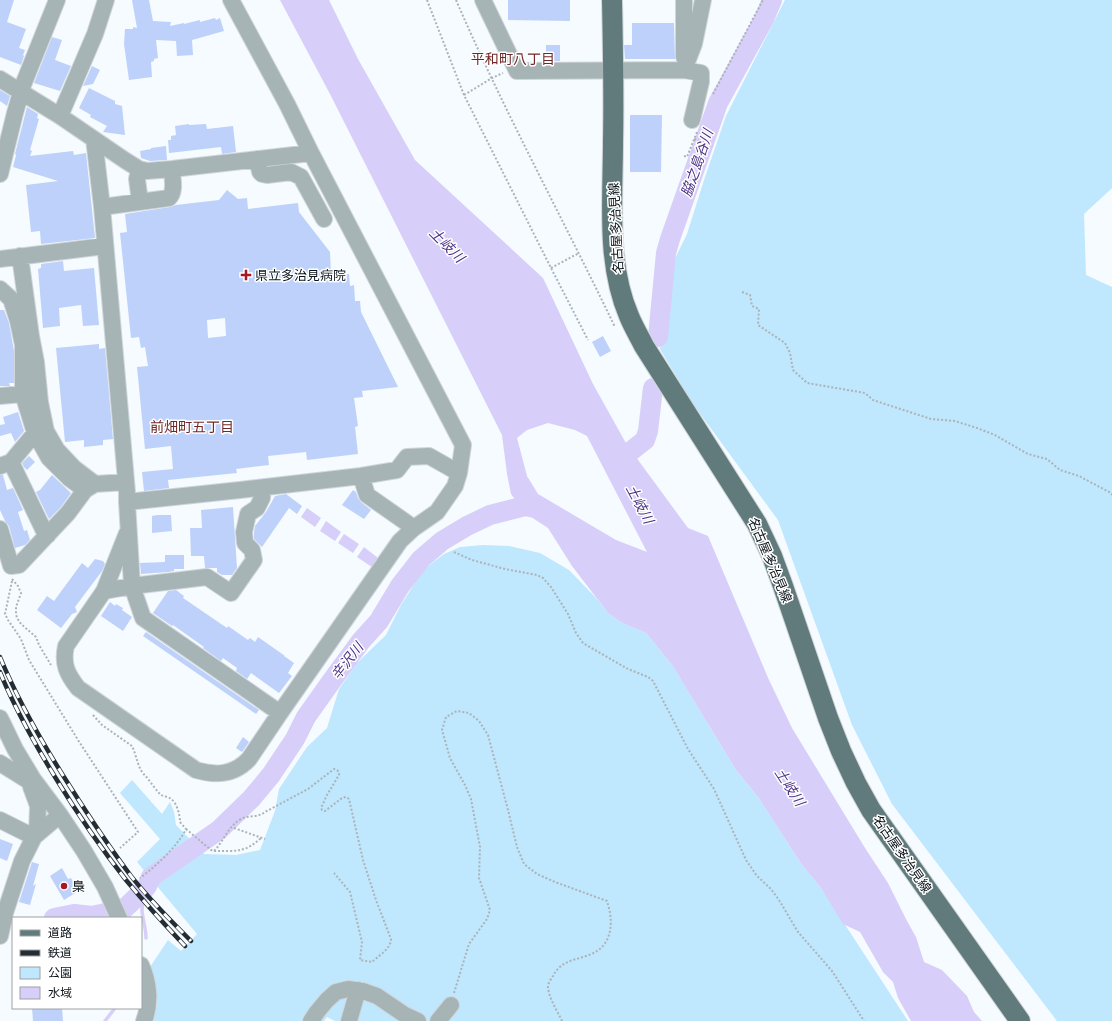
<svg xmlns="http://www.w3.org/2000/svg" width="1112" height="1021" viewBox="0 0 1112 1021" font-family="'PT Sans','Noto Sans JP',sans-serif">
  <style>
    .green { fill: #bfe7fe }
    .water { fill: #d7cefa; fill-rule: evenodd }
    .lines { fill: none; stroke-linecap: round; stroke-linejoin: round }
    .stream { stroke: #d7cefa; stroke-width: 3.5 }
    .river { stroke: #d7cefa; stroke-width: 20 }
    .building { fill: #bdd1fa; fill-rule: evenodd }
    .minor-casing { stroke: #d0d6da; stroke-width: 18 }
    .major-casing { stroke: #d0d6da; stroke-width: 22 }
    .path { stroke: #acb3b7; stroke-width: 2; stroke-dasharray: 2 2; stroke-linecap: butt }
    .minor { stroke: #a6b4b6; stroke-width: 16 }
    .major { stroke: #617b7d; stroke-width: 20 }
    .rail-casing { stroke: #242d33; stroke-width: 4.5 }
    .rail { stroke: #fff; stroke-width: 3; stroke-dasharray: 9; stroke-linecap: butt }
    .poi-dot { fill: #aa1523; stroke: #fff; stroke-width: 1.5 }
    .labels { text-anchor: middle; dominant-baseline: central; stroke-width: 3; stroke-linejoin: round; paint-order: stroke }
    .street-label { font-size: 13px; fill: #0b141a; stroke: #fff }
    .poi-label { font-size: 13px; fill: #0b141a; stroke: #fff; text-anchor: start }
    .neighbourhood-label { font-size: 14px; fill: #6f2927; stroke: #fff }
    .water-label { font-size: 14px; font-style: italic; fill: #4d3386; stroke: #fff }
  </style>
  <rect width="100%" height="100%" fill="#f5fbfe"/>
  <path class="green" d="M785,0h327v188l-28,26 2,61 26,12v734h-55l-165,-217 -40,-79 -74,-205 -85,-116 -33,-55 7,-74 20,-41 18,-57 21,-61z
    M483,545l26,1 31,7 29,17 28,29 11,14 14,10 24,10 26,32 64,105 22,27 44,68 19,23 87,133h-573l-8,-4 -3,4h-171l4,-16 -1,-16 -6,-22 18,-27 13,11 16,-17 -60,-72 23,-23 -40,-46 12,-13 30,34 8,-12 4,10 2,13 28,29 32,1 24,-5 15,-39 4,-22 28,-42 20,-19 12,-39 18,-26 29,-28 15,-30 22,-35 21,-16 16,-7z"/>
  <path class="water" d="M280,0h49l29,59 57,101 128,118 50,106 34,61 61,83 20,8 61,144 23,48 73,120 23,35 19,38 9,16 8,25 18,8 25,26 7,16 8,9h-71l-13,-23 -5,-16 -10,-10 -23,-40 -17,-8 -22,-36 -19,-23 -44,-68 -22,-27 -64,-105 -26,-32 -24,-10 -14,-10 -36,-47 -24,-38 -23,-15 -14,-19 -4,-20 -5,-39 -172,-341zM548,423l27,7 12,6 60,116 -31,-12 -78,-46 -11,-18 -10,-38 10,-8z
    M307,508l14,10 -6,9 -14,-10z
    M326,521l15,11 -6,9 -15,-10z
    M344,534l15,10 -6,9 -15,-10z
    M364,547l14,11 -6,9 -15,-10z"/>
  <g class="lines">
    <path class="stream" d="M143,891c1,7 -1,13 -1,20 1,10 4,18 4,27
      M105,1021l10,-13"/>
    <path class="river" d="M658,337l8,-84 4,-14 48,-136 46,-84 8,-19
      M617,462l28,-22 3,-9 5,-43
      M54,918l20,-4 18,2 32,-7 19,-18 4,-5 4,-9 68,-47 32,-31 20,-24 24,-36 11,-22 27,-38 28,-38 18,-20 21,-35 21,-27 21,-18 25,-15 23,-11 35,-9 20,4 1,1"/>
  </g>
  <path class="building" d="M0,0h14l-7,22 19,7 -7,19 6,2 -2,5 1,1 -3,9 -21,-8z
    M132,0h17l4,21 18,1 -1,4 14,-3v1l16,-4v2l15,-4 1,2 4,-2 4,13 -32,9 1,15 -16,1 -1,-15 -20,-1 2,18 -4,1v2l-3,1 1,15 -23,3 -5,-36 1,-15h8v-2l4,1z
    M508,0h62v21l-62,-1z
    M632,23h42l1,36h-50l-1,-14h8z
    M52,37l10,3 -7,20 16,6 -11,25 -26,-8z
    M546,45h14v16h-14z
    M92,66l8,4 -7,14 -10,2z
    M89,88l26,13v3l7,2 3,29 -22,-3 4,-6 -17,-9 1,-2 -12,-7z
    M0,90l10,6 -3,10 -7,-5z
    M27,107l11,7 -1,4 2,1 -9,31 2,1 -2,5 43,-5 1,4 12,-2 9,85 -54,6 -1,-13 -9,1 -5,-47 32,-4 -45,-14 3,-12 -1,-1z
    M630,115h32l-1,57h-31z
    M189,124v1l17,-1 1,5 26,-3 3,26 -14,2 -1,-7 -52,6 -1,-13h3v-4l5,-1 -1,-9z
    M166,146l1,14 -17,1 -9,-3 -1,-7 11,-2v-1z
    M227,190l11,9 9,-1 1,11 50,-6 1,9 31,40 1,23 18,-1 1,12 4,-1 1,16h5l1,11 37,75 -36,4 1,6 -9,1 4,28 -3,1 3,27 -51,6 -1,-8 -38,4 1,9 -33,4 1,4 -69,7 1,8 -25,3 -2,-19 31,-3 -2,-23 -26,3 -8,-82 11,-1 -3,-19 -4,1 -2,-11 -8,1 -11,-105 7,-1 -2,-18 45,-7 6,-2 43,-5zM225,318l1,18 -18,2 -1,-18z
    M63,261l1,10 30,-3 5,57 -16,1 -2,-21 -22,3 1,18 -17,2 -5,-59 3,-1v-4z
    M0,310h4l5,13 5,28v32h-5l1,3h-10z
    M603,336l8,15 -11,6 -8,-15z
    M99,344v5l6,-1 8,91 -10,1v5l-19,2v-7l-19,2 -9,-94z
    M18,412l6,19 -9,11 -4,-9 -11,3v-11l5,-1 -2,-7z
    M29,456l6,6 -8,8 -3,-3 -2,-4z
    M0,475h3l4,15 6,-2 10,22 -5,2 6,19 3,-1 3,10 -5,5 -10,3 -6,-22 -4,-5 -5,-11z
    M52,475l19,18 -10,14 -12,12 -13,-27 4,-2z
    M353,490l3,2 2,6 3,4 10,8 -7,9 -22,-14z
    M286,494l16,12 -5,8 -8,-6 -27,39 -8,-8v-6l1,-7 11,-14 9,-16z
    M233,507l4,61 -5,7h-10l-5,-3v-4h-12l-1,-12h-13l-1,-28h12l-1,-18z
    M157,515h14l1,16 -20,2v-17z
    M165,555h19v14h-10v2l-6,1 -27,2 -1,-11 25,-1z
    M95,559l8,2 2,3 -3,7 -27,36 2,5 -5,2 -11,14 -24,-18 10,-14 7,5 28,-38 6,5z
    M176,590l8,6 -1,2 44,30 1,-2 20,14 2,-2 5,4 3,-5 27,19h-1l10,7 -6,10 4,3 -13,17 -28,-20 -4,6 -11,-8 1,-3 -14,-10 -2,3 -18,-13 1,-1 -31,-22 -1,1 -19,-13 15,-22z
    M110,602l5,4 1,-2 7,4 -1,2 10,7 -9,14 -22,-15z
    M146,632l113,78 -3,4 -113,-78z
    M243,737l6,5 -7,10 -6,-4z
    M0,839l13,5 -6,17 -7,-3z
    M32,862l7,2 -6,22 3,-2 -6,21 -11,-3z
    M62,868l6,11 3,-1 3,5 1,-1 5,8 -16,10 -14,-24z
    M32,1008h30l1,13h-30z"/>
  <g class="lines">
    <defs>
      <path id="minor" d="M231,0l56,104 24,49 152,292 -4,28 -4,13 -18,26 -23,16 -14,13 -120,172 -31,46c-15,16 -33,17 -53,11l-118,-82c-11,-14 -16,-24 -12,-42l38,-55 28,-5 75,-9 24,16 23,-33 -2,-10 -7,-7 -1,-11 4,-18 9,-6 5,-10 1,-10
        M483,0l34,71 167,-1 17,3v9l-9,38
        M684,0v57
        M684,70l10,-26 9,-44
        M0,79l60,37 66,45 13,8 8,2 25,-2 139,-16
        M60,116l35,-82 11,-34
        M94,139l8,68 25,285v10l113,-12 121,-14 36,-6 10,-13 22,-1 30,17
        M257,159l3,13 2,2 5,1 24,-3 10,5 23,42
        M139,169l-2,10 3,23
        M0,174l15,-61 8,-28 34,-85
        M102,207l67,-9c7,-7 3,-20 3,-29
        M20,256l11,80 5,26 4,40 6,29 11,19 17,18 21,16
        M0,259l105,-13
        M0,289l11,10 7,22 5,24v49l12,39 14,25 20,20 16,12
        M0,396l23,-2
        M11,462l33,69 4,4
        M0,466l11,-4 24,-29
        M361,476l6,19 47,33
        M127,502l5,84 11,32 137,95
        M0,529l11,37 8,-1 49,-52 17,-23 10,-6 31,-2
        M104,591l23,-58
        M0,718l15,31 18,30 27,36 24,36 21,36 14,31
        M0,763l27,17 6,-1
        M34,783l-3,4 7,19 -1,27
        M0,820l34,17 26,-22
        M0,936l5,-23 17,-52 12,-24
        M141,965c8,17 10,38 3,56
        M311,1021l6,-9 10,-12 9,-8 12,-3 15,2 14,5 28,19 13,6
        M349,1021l9,-31
        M438,1021l13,-16"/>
      <path id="major" d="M612,0c1,47 2,95 1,142 0,57 -7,121 16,174 4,10 10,20 15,30l113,178 15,32 11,30 45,132 13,33 15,32 15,27 149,211"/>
    </defs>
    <use href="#minor" class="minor-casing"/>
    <use href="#major" class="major-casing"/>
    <path class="path" d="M427,0l37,95 87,173 37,72
      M456,0c48,111 106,217 158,325l2,-1
      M713,94l50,-94
      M464,95l28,-17 11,-5
      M694,139l19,7
      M684,156l3,1 10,-25
      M551,268l28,-15
      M742,292l8,3 2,11 7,3 -1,16 27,18 5,10 3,17 14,13 58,10 8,7 58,19 24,2 22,7 18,7 33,19 19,5 13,11 19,6 32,17 1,2
      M454,552l18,8 33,9 32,6 6,3 8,9 17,27 8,19 7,10 45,26 20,8 5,4 35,68 26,40 32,71 11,16 14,13 8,11 19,32 34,39 32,50
      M12,579l6,7 3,7 -5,14v7l1,4 4,6 15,13 3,8 12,20
      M12,581l-7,33 3,6 13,19 8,21 49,80 60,92 -18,16
      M93,715l9,10 30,21c4,8 5,18 10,26 2,3 4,4 6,7 4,5 8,11 12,15 3,3 8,2 11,5 6,4 9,16 9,23l6,7c-8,17 -31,38 -46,49
      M234,828l31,11
      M186,829l25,21 3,1c10,-10 14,-25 27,-32 7,-4 17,-1 24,-7l43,-23 26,-20 3,1 2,2v3l-12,20 -6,13 1,2 3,1 17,-13 4,-1 3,2 14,61 13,40 15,39c0,10 -13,17 -19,23l-12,-2 2,-18 -12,-50 -16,-19
      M214,851c21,0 31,2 47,-13
      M454,993l15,-49 18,-25 3,-9 -11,-32 1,-31 -9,-48 -6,-14 -15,-27 -8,-28 4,-13 11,-6 12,2 10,8 9,14 20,75 9,37 7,17 13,10 18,8 52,19c4,13 6,26 0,39 -13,24 -42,12 -54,36 -2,3 -5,7 -5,11 1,12 9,23 14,34"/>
    <use href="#minor" class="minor"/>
    <use href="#major" class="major"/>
    <defs>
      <path id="rail" d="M0,657c19,46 44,89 71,131 19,30 39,60 60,88 18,23 39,44 60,65
        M0,672c15,37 35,72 55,105 22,36 45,70 71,103 19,23 39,45 59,66"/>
    </defs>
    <use href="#rail" class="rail-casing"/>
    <use href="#rail" class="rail"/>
  </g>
  <g class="poi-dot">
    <path d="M244 269h4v4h4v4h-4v4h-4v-4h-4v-4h4z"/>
    <circle cx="64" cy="886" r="4"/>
  </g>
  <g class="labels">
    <g class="street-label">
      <text transform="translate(616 228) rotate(-93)">名古屋多治見線</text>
      <text transform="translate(770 560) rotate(67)">名古屋多治見線</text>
      <text transform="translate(902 854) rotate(55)">名古屋多治見線</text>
    </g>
    <g class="poi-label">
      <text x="255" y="275">県立多治見病院</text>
      <text x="72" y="886">梟</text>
    </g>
    <g class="neighbourhood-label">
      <text x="513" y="59">平和町八丁目</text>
      <text x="192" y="427">前畑町五丁目</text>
    </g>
    <g class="water-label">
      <text transform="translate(697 163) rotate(-71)">脇之島谷川</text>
      <text transform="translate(447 245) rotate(45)">土岐川</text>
      <text transform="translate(640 504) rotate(62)">土岐川</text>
      <text transform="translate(347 661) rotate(-52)">辛沢川</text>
      <text transform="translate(790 787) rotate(57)">土岐川</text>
    </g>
  </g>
  <rect x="12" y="917" width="130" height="92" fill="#ffffff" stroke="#9da1a3"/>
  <rect x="20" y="930" width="20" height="6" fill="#617b7d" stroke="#9da1a3"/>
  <text x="48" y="937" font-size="12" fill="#0b141a">道路</text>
  <rect x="20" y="950" width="20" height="6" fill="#242d33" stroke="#9da1a3"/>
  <text x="48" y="957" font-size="12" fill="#0b141a">鉄道</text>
  <rect x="20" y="967" width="20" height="12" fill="#bfe7fe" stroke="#9da1a3"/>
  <text x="48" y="977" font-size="12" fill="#0b141a">公園</text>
  <rect x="20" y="987" width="20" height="12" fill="#d7cefa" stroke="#9da1a3"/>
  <text x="48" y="997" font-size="12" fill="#0b141a">水域</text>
</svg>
